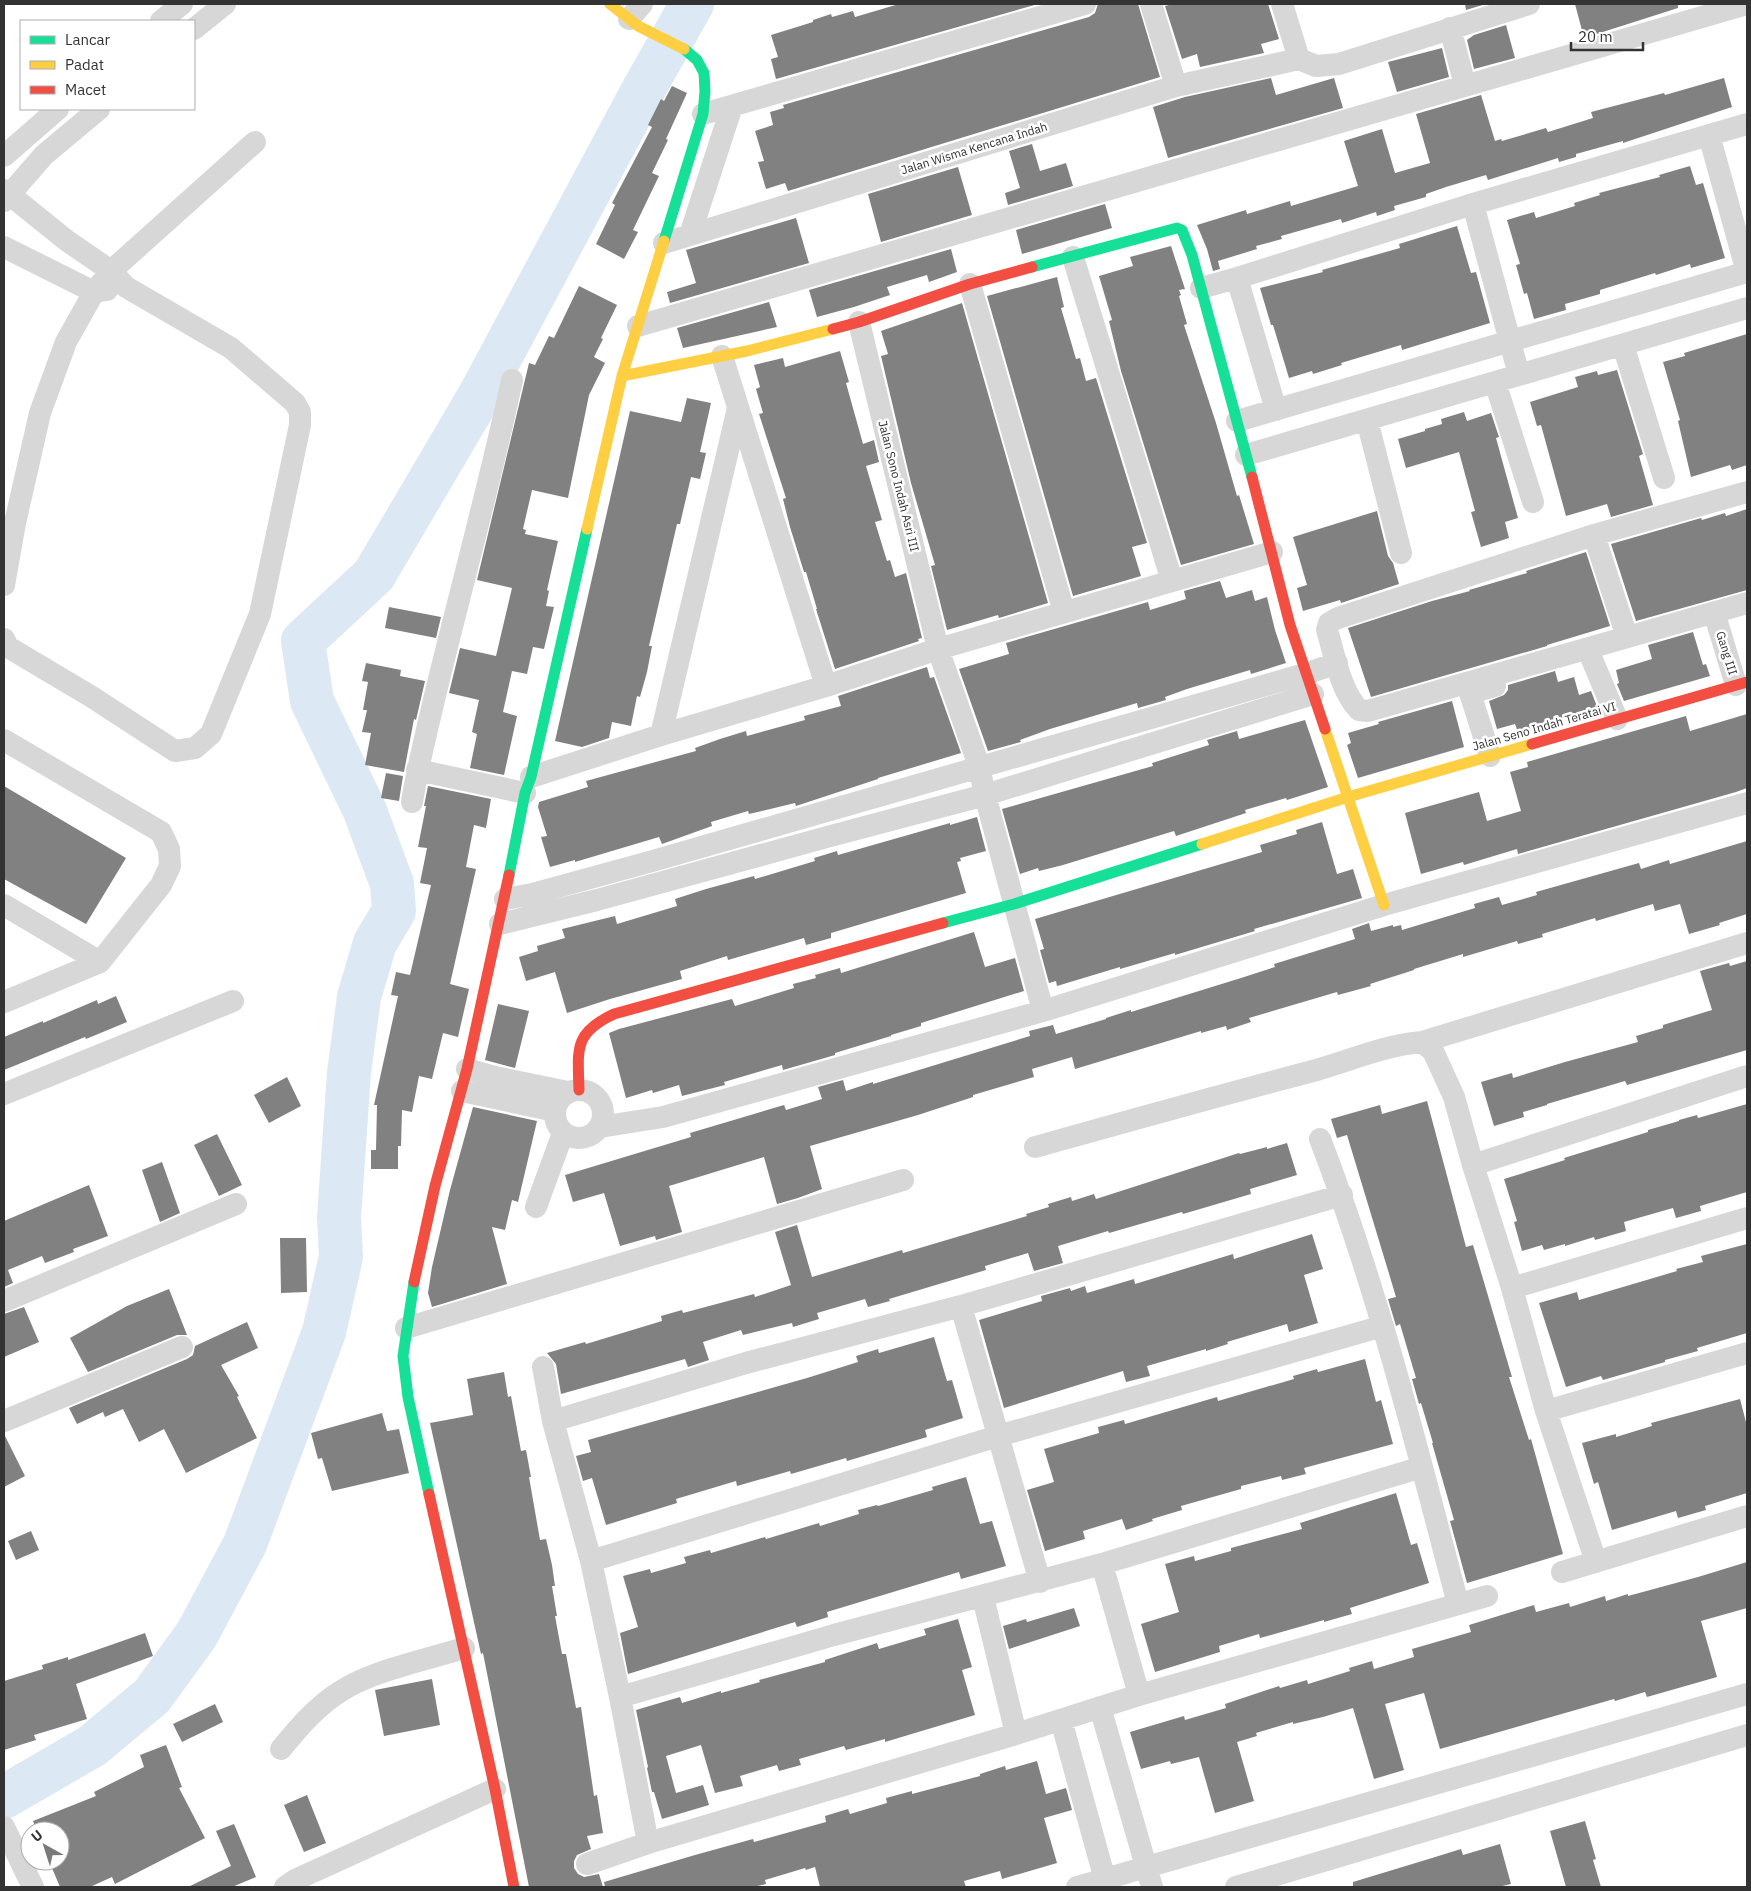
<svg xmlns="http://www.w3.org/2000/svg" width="1751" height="1891" viewBox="0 0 1751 1891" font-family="'IBM Plex Sans',sans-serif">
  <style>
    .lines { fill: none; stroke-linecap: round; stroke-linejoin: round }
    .river { stroke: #dce9f4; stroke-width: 44 }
    .building { fill: #818181 }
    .street { stroke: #d7d7d7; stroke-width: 22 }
    .fast { stroke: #16e098; stroke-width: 11 }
    .slow { stroke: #ffcf43; stroke-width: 11 }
    .jam { stroke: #f24e42; stroke-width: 11 }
    .labels { text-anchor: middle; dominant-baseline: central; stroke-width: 5; stroke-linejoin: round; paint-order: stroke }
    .street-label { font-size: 12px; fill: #333; stroke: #fff }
  </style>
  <rect width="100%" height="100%" fill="#fff"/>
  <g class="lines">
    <path class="river" d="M4,1797l88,-51 60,-50 45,-62 48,-90 79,-212 17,-75 -2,-40 10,-144 10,-76 16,-54 19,-32 -2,-27 -27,-73 -53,-110 -9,-60 71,-66 106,-180 166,-310 46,-81"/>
  </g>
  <path class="building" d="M899,4h139l-262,75 -5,-20 7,-2 -7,-22 42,-13v-2l18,-6 1,3 21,-6 2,6z
    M1098,4h40l22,73 -372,114 -3,-8 -19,6 -8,-27 6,-1 -9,-30 18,-6 -3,-13 14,-4 -1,-3 306,-88 6,-4z
    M1173,4h95l11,35 -18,5 3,9 -64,14 -3,-13 -15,5 -17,-53z
    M1465,4h21l-20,6z
    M1575,4h103v4l-94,30z
    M1506,25l9,33 -41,11 -7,-29 7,-5z
    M1442,48l7,29 -52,15 -9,-30z
    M1271,78l5,17 58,-17 9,30 -175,50 -15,-51 32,-10z
    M1724,78l8,29 -109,36v-2l-47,13v3l-17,5 -1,-4 -70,22 -2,-5 -40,12 -20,7v3l-32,9 1,4 -18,6 -1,-4 -34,11 -1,-4 -60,17 1,3 -26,7 1,3 -39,12 2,8 -7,2 -6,-22 -10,-24 49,-15 1,4 43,-13 1,5 67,-20 -14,-45 38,-12 13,44 35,-10 -14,-49 65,-19 14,46 6,-2 1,2 44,-13 2,4 45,-14 -2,-6 73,-19 1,2z
    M672,86l15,7 -21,46 2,1 -16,33 7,3 -26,54 5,2 -14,27 -28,-15 19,-39 -3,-2 40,-76 -4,-2 13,-26 3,2z
    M1032,144l8,27 26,-8 7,23 -65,19 -3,-12 15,-5 -11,-37z
    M1690,166l6,19 7,-2 22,75 -34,10 -1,-4 -34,11 -1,-2 -55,17v4l-35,10 1,6 -32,9 -7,-26 -3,1 -8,-29 4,-1 -13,-44 27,-8 2,6 39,-12 -1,-3 26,-8 -1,-2 61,-16 -1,-2z
    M958,167l14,48 -91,27 -13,-48z
    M1105,204l7,24 -90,26 -6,-24z
    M796,218l13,45 -139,40 -3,-11 29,-9 -10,-33z
    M1457,226l14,47 5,-1 14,51 -88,27 -1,-5 -60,18 1,2 -29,9 -1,-3 -23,7 -16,-53h-2l-11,-37 63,-16 -1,-2 78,-22 -1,-4z
    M1171,246l14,43 -6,1 2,5 -2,1 8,28 -3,1 32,98 21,73 2,-1 15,49 -73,21 -60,-194 -12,-50 3,-1 -13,-44 34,-10 -3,-9z
    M951,249l6,23 -28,10 -2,-7 -40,12 3,8 -36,12 -37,10 -8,-27z
    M1057,277l7,30 -3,1 15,51 4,-1 6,23 10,-3 51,165 -15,4 9,29 -68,20 -86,-300z
    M579,286l38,19 -16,33 2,1 -9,18 11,6 -16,32 -21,103 -36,-8 -9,39 3,1 -1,4 33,7 -11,49 2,1 -3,15 8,1 -10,42 -11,-2 -6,27 -15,-3 -9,41 14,4 -13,59 -34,-7 7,-34 -5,-2 7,-32 -30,-7 11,-45 36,8 16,-68 -35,-8 52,-217 6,2 14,-29 5,2z
    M769,302l8,25 -94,21 -6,-20z
    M962,303l86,300 -49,15 -1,-3 -51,15 -16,-64 4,-1 -24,-82 -30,-127 7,-2 -7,-23z
    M1747,334v131l-15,5 -2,-5 -39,12 -13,-56 2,-1 -17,-58 22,-6 -1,-3z
    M840,351l9,31 -3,1 17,61 11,-4 5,22 -13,4 16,54 -7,2 12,39 3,-1 5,17 11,-4 16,65 -4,1 1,2 -84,28 -19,-60h1l-11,-37h-2l-14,-45 -7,-28 3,-1 -27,-84 4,-1 -7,-24 4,-2 -6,-22 29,-7 2,9z
    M1617,370l26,84 -4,2 14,49 -42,12 -4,-13 -41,12 -25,-91 -4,1 -7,-24 48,-15 -3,-10 22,-6 1,4z
    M687,398l24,5 -11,49 6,1 -6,26 -9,-2 -11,47h-3l-28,122h3l-5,26 -7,25 -3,-1 -6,30 -19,-4 -3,16 -27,9 -27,-6 75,-330 51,11z
    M1464,412l3,9 24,-8 8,24 -3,1 22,80 -13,4 4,16 -28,9 -10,-35 4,-1 -16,-59 -53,16 -8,-29 27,-8v-2l17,-5 -1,-5z
    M1747,509v81l-111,31 -25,-77 90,-26 1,2 23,-7 1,3z
    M1377,511l11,45 5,7 6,21 -58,19 -1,-3 -37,11 -6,-23 10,-3 -14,-48z
    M1586,552l24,74 -63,19v1l-176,51 -23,-69 84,-27 38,-10 -1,-1 58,-17 -1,-2z
    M1220,581l6,17 26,-8 3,11 12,-4 8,33 11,33 -35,11 -1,-4 -63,19 -22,8 1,3 -28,8 -1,-5 -87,26 -30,11 1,2 -33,9 -29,-82 50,-15 -3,-11 142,-41 2,8 36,-11 -2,-8z
    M389,607l52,10 -5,21 -51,-10z
    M1693,632l10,33 3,-1 4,12 -86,25 -7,-17 2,-1 -3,-13 36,-11 -4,-14z
    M366,663l35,7 -1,6 25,5 -9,39 -2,-1 -10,53 -39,-7 6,-32 -9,-1 5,-22h-4l5,-28 -6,-1z
    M927,667l3,11 4,-1 27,76 -83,25v1l-82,27 -1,-3 -46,11 -1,-3 -37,11 1,4 -50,18 -3,-7 -84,25v-2l-25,7 -9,-30 6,-1 -9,-29 1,-5 49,-15 -2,-6 110,-30 -1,-3 25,-9 26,-8 1,5 58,-16 -1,-4 37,-10 -3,-10z
    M1555,671l3,11 16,-5 5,18 12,-4 7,18 -80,23 -3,-8 -18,5 -8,-28 15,-6 4,-5v-5z
    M1452,701l12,46 -106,31 -11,-33 4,-2 -3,-10 31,-9 -1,-2z
    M1747,714v74l-11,4 -218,62 -1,-5 -53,16 -1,-3 -42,12 -16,-61 74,-21 8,29 34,-10 -11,-39 18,-5 -1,-5 159,-46 4,15z
    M1305,720l23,67 -41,13 -1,-2 -41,12 1,3 -70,23 -2,-5 -111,34 -24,6 -1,-3 -18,6 -18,-65 151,-43 -1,-3 57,-18 -2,-5 30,-9 2,8z
    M386,773l17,3 -4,25 -18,-3z
    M4,786l122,72 -40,66 -82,-45z
    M428,786l63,13 -5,29 -12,-3 -8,42 10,2 -26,115 19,5 -11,48 -15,-4 -11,46 -13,-3 -7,36 -10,-2 -1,36h-3v23h-27v-19h5l1,-45h-3l24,-109 -7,-1 5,-23 14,3 21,-90 -11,-2 7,-35 -9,-1 8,-41h-2z
    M977,817l9,34 -26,7 1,3 -4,1 9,31 -135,40v5l-25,7 -2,-7 -76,22 -1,-4 -47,15 2,8 -72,20 -43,14 -12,-41 -29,9 -7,-24 19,-6 -1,-5 28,-8 -3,-9 53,-13 2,8 60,-18 -2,-7 31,-10 48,-13 1,3 60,-18 -1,-3 23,-7 1,4 112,-32v2z
    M1322,822l15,52 16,-5 9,29 -108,31 1,2 -80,24v-2l-55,16v-2l-63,19 -1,-5 -7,2 -9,-33 4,-1 -9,-30 227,-67 -2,-7 37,-11 -1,-4z
    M1747,841v73l-28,9 1,2 -31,9 -9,-30 -25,7 -2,-7 -57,17 -1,-3 -53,16 1,3 -25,7 -1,-3 -54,16v-3l-49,15v1l-44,14 1,2 -33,9 -1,-3 -88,26 2,4 -24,8 -1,-4 -25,7v-2l-126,38 -3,-12 -40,12 2,8 -61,18v2l-55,18 -108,31 12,43 -24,9 -21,6 -13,-47 -95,29 13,46 -26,8 -1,-4 -35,10 -16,-53 -31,9 -8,-27 126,-38 -1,-4 94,-28 2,5 36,-11 -4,-12 25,-7 3,11 27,-9v2l157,-48 -1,-5 24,-6 3,9 50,-15v-1l25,-8v2l110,-34 34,-11 -1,-3 81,-25 -3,-10 17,-6 2,8 22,-6v2l8,-2 1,5 73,-22 -1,-4 25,-7 3,8 35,-10 -1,-3 103,-29 2,6 28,-9 1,4z
    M974,932l11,35 30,-9 9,33 -103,32v3l-30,9v1l-56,17v2l-52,15 -1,-5 -58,17 1,3 -43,11 -3,-11 -26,8 -1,-3 -26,8 -17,-65 10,-4 113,-30 3,7 59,-18 -1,-4 23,-6 -1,-3 25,-7 1,5z
    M1747,961v89l-120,35 -2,-4 -78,23v1l-24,7 1,5 -30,9 -13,-44 31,-9 1,5 52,-16 73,-20 -2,-6 27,-8v-3l49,-15 -12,-39 29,-8 1,3z
    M116,996l11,26 -41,17 -1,-2 -81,33v-33l39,-16v2l54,-23 1,4z
    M498,1004l31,7 -14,57 -30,-8z
    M287,1077l14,29 -32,17 -15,-28z
    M1427,1101l39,146 7,-2 39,132h-3l20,63 2,-1 32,115 -96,29 -17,-62 4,-1 -22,-77h1l-12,-40 -2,1 -7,-25 4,-1 -16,-54 -4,2 -8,-27 8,-2 -9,-30 -40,-132 -10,3 -6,-19 49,-14 2,9z
    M1747,1104v88l-47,14 1,5 -25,7 -3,-10 -49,14 2,9 -31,9 -1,-3 -29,9v-2l-21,6 -2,-5 -20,6 -8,-29 3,-1 -13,-42 61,-19 -1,-2 84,-26v-2l31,-9v-1l18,-5 1,3z
    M473,1107l64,14 -19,81 -6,-2 -7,30 -13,-3 15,57 -75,23 -4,-14 4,-26 18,-77z
    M217,1134l25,51 -23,11 -25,-51z
    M1287,1143l10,32 -47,14 1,5 -68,20 -1,-2 -73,21 -1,-2 -50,15 5,17 -29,8 -6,-18 -43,13 1,4 -97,29 1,2 -22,6 -3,-8 -48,14 2,6 -26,8 -1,-4 -49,12 -2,-5 -38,12 6,18 -21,7 -3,-8 -124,35 -5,-30 -9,-11 38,-11 1,2 76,-23 -1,-5 21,-6 1,3 71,-19 1,3 36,-12 -16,-53 22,-7 15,52 90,-27 1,3 124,-37 -1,-2 23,-7 -1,-3 23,-7 1,4 22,-7 2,5 143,-46 1,1 27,-7v2z
    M162,1162l18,51 -20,9 -18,-52z
    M89,1185l19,51 -35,13 1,3 -29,11 -3,-7 -34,14 5,13 -9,4v-66z
    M1312,1234l11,35 -19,6 14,48 -29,9 -2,-8 -60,18 1,2 -22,7v-2l-59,17 3,10 -24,6 -3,-11 -119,37 -25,-88 63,-19 -1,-5 29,-8 1,3 14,-5 2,7 47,-14 1,5 98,-30 1,5z
    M280,1238h26l1,54 -26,1z
    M1747,1244v89l-50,15 1,3 -33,9v2l-62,18 -2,-4 -35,11 -27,-84 38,-11 2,8 98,-29 -1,-2 27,-7 -2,-6z
    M169,1289l18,46h-10l-89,37 -18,-34 57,-32z
    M24,1307l15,35 -35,15v-43z
    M247,1322l11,26 -37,17 18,31 -2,1 20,41 -71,35 -22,-44 -25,13 -16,-33 -18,8 -2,-5 -26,12 -8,-16 118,-49 6,-4 2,-9z
    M934,1337l13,44 5,-1 11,38 -38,12 2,7 -80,24 -1,-3 -55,16 -1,-3 -53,15 -1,-5 -60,18 1,4 -71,22 -14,-47 -9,3 -7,-25 15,-4 -3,-12 219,-62 51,-16 -2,-6 22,-7 1,4z
    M1365,1359l11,43 5,-2 12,44 -89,24 2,6 -24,6 -1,-4 -40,10v3l-60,17 1,4 -30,9 1,2 -27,9 -4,-11 -39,12 2,8 -40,12 -18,-61 27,-8 -10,-33 55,-16 -1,-6 26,-7 1,4 92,-27 1,4 76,-22 -1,-3 24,-7 1,3z
    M504,1372l4,25 3,-1 10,55 5,-1 5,27h-2l11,63 6,-1 6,26 3,21h-3l5,30h-2l7,38h4l10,54 5,-1 13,89 3,-1 6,38 -16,3 4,13 -14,6 -3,6v7l4,6 6,3 15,-3 4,13h-74l-46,-234 -2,1 -51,-231 43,-8 -6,-36z
    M1740,1399l7,27v67l-42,13 1,4 -28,8 -2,-7 -64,19 -14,-48 -4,2 -12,-41 34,-9v3l36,-11 -1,-3z
    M382,1413l5,18 12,-2 10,44 -77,18 -10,-33 -4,1 -7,-26z
    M4,1434l21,42 -21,11z
    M966,1477l14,47 12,-3 14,45 -45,13 -2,-7 -132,40 1,5 -31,10 -2,-5 -167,52 -8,-41 18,-6 -15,-51 27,-7 1,4 35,-10 -2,-6 26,-7 1,3 54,-16 1,2 53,-16 1,3 39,-12 -1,-4 19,-5 1,1 55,-16 -1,-3z
    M1396,1493l15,52 6,-2 12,40 -79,25 2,6 -28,8v-2l-64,18 -1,-4 -40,12 1,6 -65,20 -14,-48 38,-12 -14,-48 29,-8 1,5 36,-10v-3l71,-19 -2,-6z
    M31,1531l8,19 -23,10 -8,-19z
    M1747,1562v46l-46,13 16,56 -70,20 -2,-5 -30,9 -1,-2 -174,50 -16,-56 -39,11 19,66 -30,9 -21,-71 -30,9 -30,7v-2l-37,11 1,3 -20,6 17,59 -39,12 -16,-56 -28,7 -1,-3 -29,8 -11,-37 54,-16 1,4 41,-12 -1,-4 54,-18 1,2 27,-8 1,4 42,-13 -1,-3 23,-7 2,8 40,-12 -2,-8 59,-17 -2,-7 65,-20 2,7 33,-9 1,4 35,-11 1,5 22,-7v2l70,-19z
    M1074,1608l6,18 -71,23 -6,-23 23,-7 1,3z
    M958,1619l14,48 -10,3 13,45 -90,27v-3l-39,11 -2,-4 -45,13 2,6 -22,6 -2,-6 -37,11 3,10 -28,7 -14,-48 -35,11 10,37 27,-8 6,20 -47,14 -8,-27h-2l-5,-24 1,-1 -12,-57 44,-13 2,6 39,-12v2l39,-11 -1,-2 66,-18v-2l52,-17 2,6 47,-14 -2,-6z
    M145,1633l8,23 -77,28 11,35 -53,16 2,5 -32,10v-69l39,-12 -1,-4 26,-8v3z
    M432,1679l8,46 -56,11 -9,-46z
    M215,1704l8,18 -41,20 -9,-18z
    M166,1745l16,42 -3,1 26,50 -90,46 -3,-7 -22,10h-30l-11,-26h11v-30h-23l-4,-10 63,-25 -2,-4 50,-25 -4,-12z
    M1037,1761l9,33 20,-6 6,22 -28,8 13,45 -55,16 -2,-8 -36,10 2,6h-146l-5,-20 -9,3 -1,-2 -40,12 1,4 -13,3h-148l-1,-5 91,-27 58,-16 1,3 72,-20 -1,-6 23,-7 2,5 37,-11 -1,-5 26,-7v3l68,-18v-2l25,-8 1,4z
    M307,1795l19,48 -22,9 -20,-47z
    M1585,1821l11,38 -3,1 8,27h-35l-16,-56z
    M234,1824l22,53 -24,10h-44l43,-21 -15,-35z
    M1500,1844l11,40 -13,3h-145v-5l79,-24 29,-9 2,6z"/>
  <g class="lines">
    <path class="street" d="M1151,4l25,82
      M629,19l13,-15
      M161,21l21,-17
      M1450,28l15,57
      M194,29l31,-25
      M1299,59l17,7 23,-2 190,-60
      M703,114l382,-110
      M1709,135l38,137
      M4,156l54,-47
      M4,190l62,50 45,31 15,16 105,61 64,55 5,9v13l-40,189 -49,120 -16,14 -20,3 -83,-54 -84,-50 -4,-8
      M4,201l40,-46 55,-46
      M1473,204l46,171
      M690,235l42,-129
      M664,243l512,-157 123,-27 -17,-55
      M4,247l90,45 13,-2
      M1073,257l99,324
      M970,284l94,328
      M1201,288l36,-10
      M859,322l79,327 41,117 6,29 58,216
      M638,326l1109,-322
      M1623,345l41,133
      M722,356l104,330
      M1495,382l38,120
      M1276,410l-39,-132 236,-74 274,-80
      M1367,420l34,133
      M1237,421l510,-149
      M1246,455l501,-147
      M1747,492l-153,43 -256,83 -9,5 -2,7c8,26 13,60 32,80l9,1 379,-108
      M1594,535l33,102
      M4,585l11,-62 25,-110 26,-71 28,-50 17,-21 144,-129
      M1717,622l19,63
      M1591,657l26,62
      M661,735l77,-327
      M4,740l157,92 8,17 1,17 -9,19 -61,77 -96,40
      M1490,756l-20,-63 25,-7
      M417,770l108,23
      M531,777l130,-42 165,-49 112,-37 334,-97
      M412,802c7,-43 18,-85 28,-127 24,-98 51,-196 72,-295
      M505,899l27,-5 117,-32 659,-189 29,-10
      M4,905l96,57
      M500,924l97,-24 230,-63 158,-42 328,-101
      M1422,1042l325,-99
      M467,1069l28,8 73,15
      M555 1114a24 24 0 1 1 48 0a24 24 0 1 1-48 0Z
      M462,1091l93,20
      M4,1094l229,-93
      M600,1127l63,-10 380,-106 341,-106 363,-102
      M1320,1139c58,151 97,309 138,465
      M1035,1147c93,-26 185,-52 278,-76 36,-10 72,-26 109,-29l11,9 21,46 19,68 39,123 34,123 50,151
      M1473,1165l274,-89
      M536,1207l27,-74
      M1512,1288l235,-70
      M4,1301l232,-97
      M961,1306l79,276
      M406,1328l497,-148
      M543,1367l10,54 38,140 29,136 28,146
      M1546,1411l201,-58
      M4,1421l178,-74
      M553,1421l193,-58 215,-57 381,-111
      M591,1561l407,-125 385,-110
      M1102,1564l37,131
      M1562,1572l185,-56
      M983,1597l33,137
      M620,1697l214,-62 268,-71 320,-97
      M1100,1707l52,180
      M1061,1720l46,167
      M281,1749c18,-22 36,-43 60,-58 33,-21 85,-31 123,-43
      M4,1827l29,60
      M587,1864l61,-21 368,-109 123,-39 348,-99
      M285,1887l10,-7 200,-91
      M1077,1887l670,-193
      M1236,1887l511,-152"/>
    <path class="fast" d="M664,241l39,-127 2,-23 -1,-18 -7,-13 -13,-11
      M1032,267l145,-39 5,2 10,25 60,222
      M509,875l16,-82 6,-16 56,-248
      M943,923l71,-19 188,-60
      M414,1282l-11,74 5,41 21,97"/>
    <path class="slow" d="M610,4l28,22 46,23
      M622,376l125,-25 86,-22
      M587,529l35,-153 42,-135
      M1325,729l59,176
      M1202,844l146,-47 184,-53"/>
    <path class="jam" d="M833,329l26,-7 111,-38 62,-17
      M1252,477l38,148 35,104
      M1532,744l215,-62
      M579,1090c-1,-40 -6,-57 35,-76l329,-91
      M414,1282l21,-96 32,-117 42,-194
      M429,1494l66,295 19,98"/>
  </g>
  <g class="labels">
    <g class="street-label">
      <text transform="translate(974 148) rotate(-17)">Jalan Wisma Kencana Indah</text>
      <text transform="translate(899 486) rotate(76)">Jalan Sono Indah Asri III</text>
      <text transform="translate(1727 653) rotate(73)">Gang III</text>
      <text transform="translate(1544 726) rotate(-16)">Jalan Seno Indah Teratai VI</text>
    </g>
  </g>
  <rect width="1751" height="1891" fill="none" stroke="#333333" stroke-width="10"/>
  <rect x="20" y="20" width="175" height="90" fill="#ffffff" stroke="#adadad"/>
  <rect x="30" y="36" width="25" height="8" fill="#16e098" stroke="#adadad"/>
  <text x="65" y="45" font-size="15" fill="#333333">Lancar</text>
  <rect x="30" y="61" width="25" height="8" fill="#ffcf43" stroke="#adadad"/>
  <text x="65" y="70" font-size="15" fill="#333333">Padat</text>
  <rect x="30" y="86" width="25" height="8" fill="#f24e42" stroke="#adadad"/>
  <text x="65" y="95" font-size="15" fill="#333333">Macet</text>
  <g transform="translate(45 1846) rotate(321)"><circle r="24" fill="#ffffff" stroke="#adadad"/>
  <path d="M0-4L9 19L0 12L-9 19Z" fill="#7a7a7a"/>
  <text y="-8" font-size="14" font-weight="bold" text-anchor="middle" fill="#333333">U</text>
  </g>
  <path d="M1571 42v8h72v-8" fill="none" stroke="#333333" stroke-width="2.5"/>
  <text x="1578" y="42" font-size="15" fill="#333333" stroke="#ffffff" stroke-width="4" paint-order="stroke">20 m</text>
</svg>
